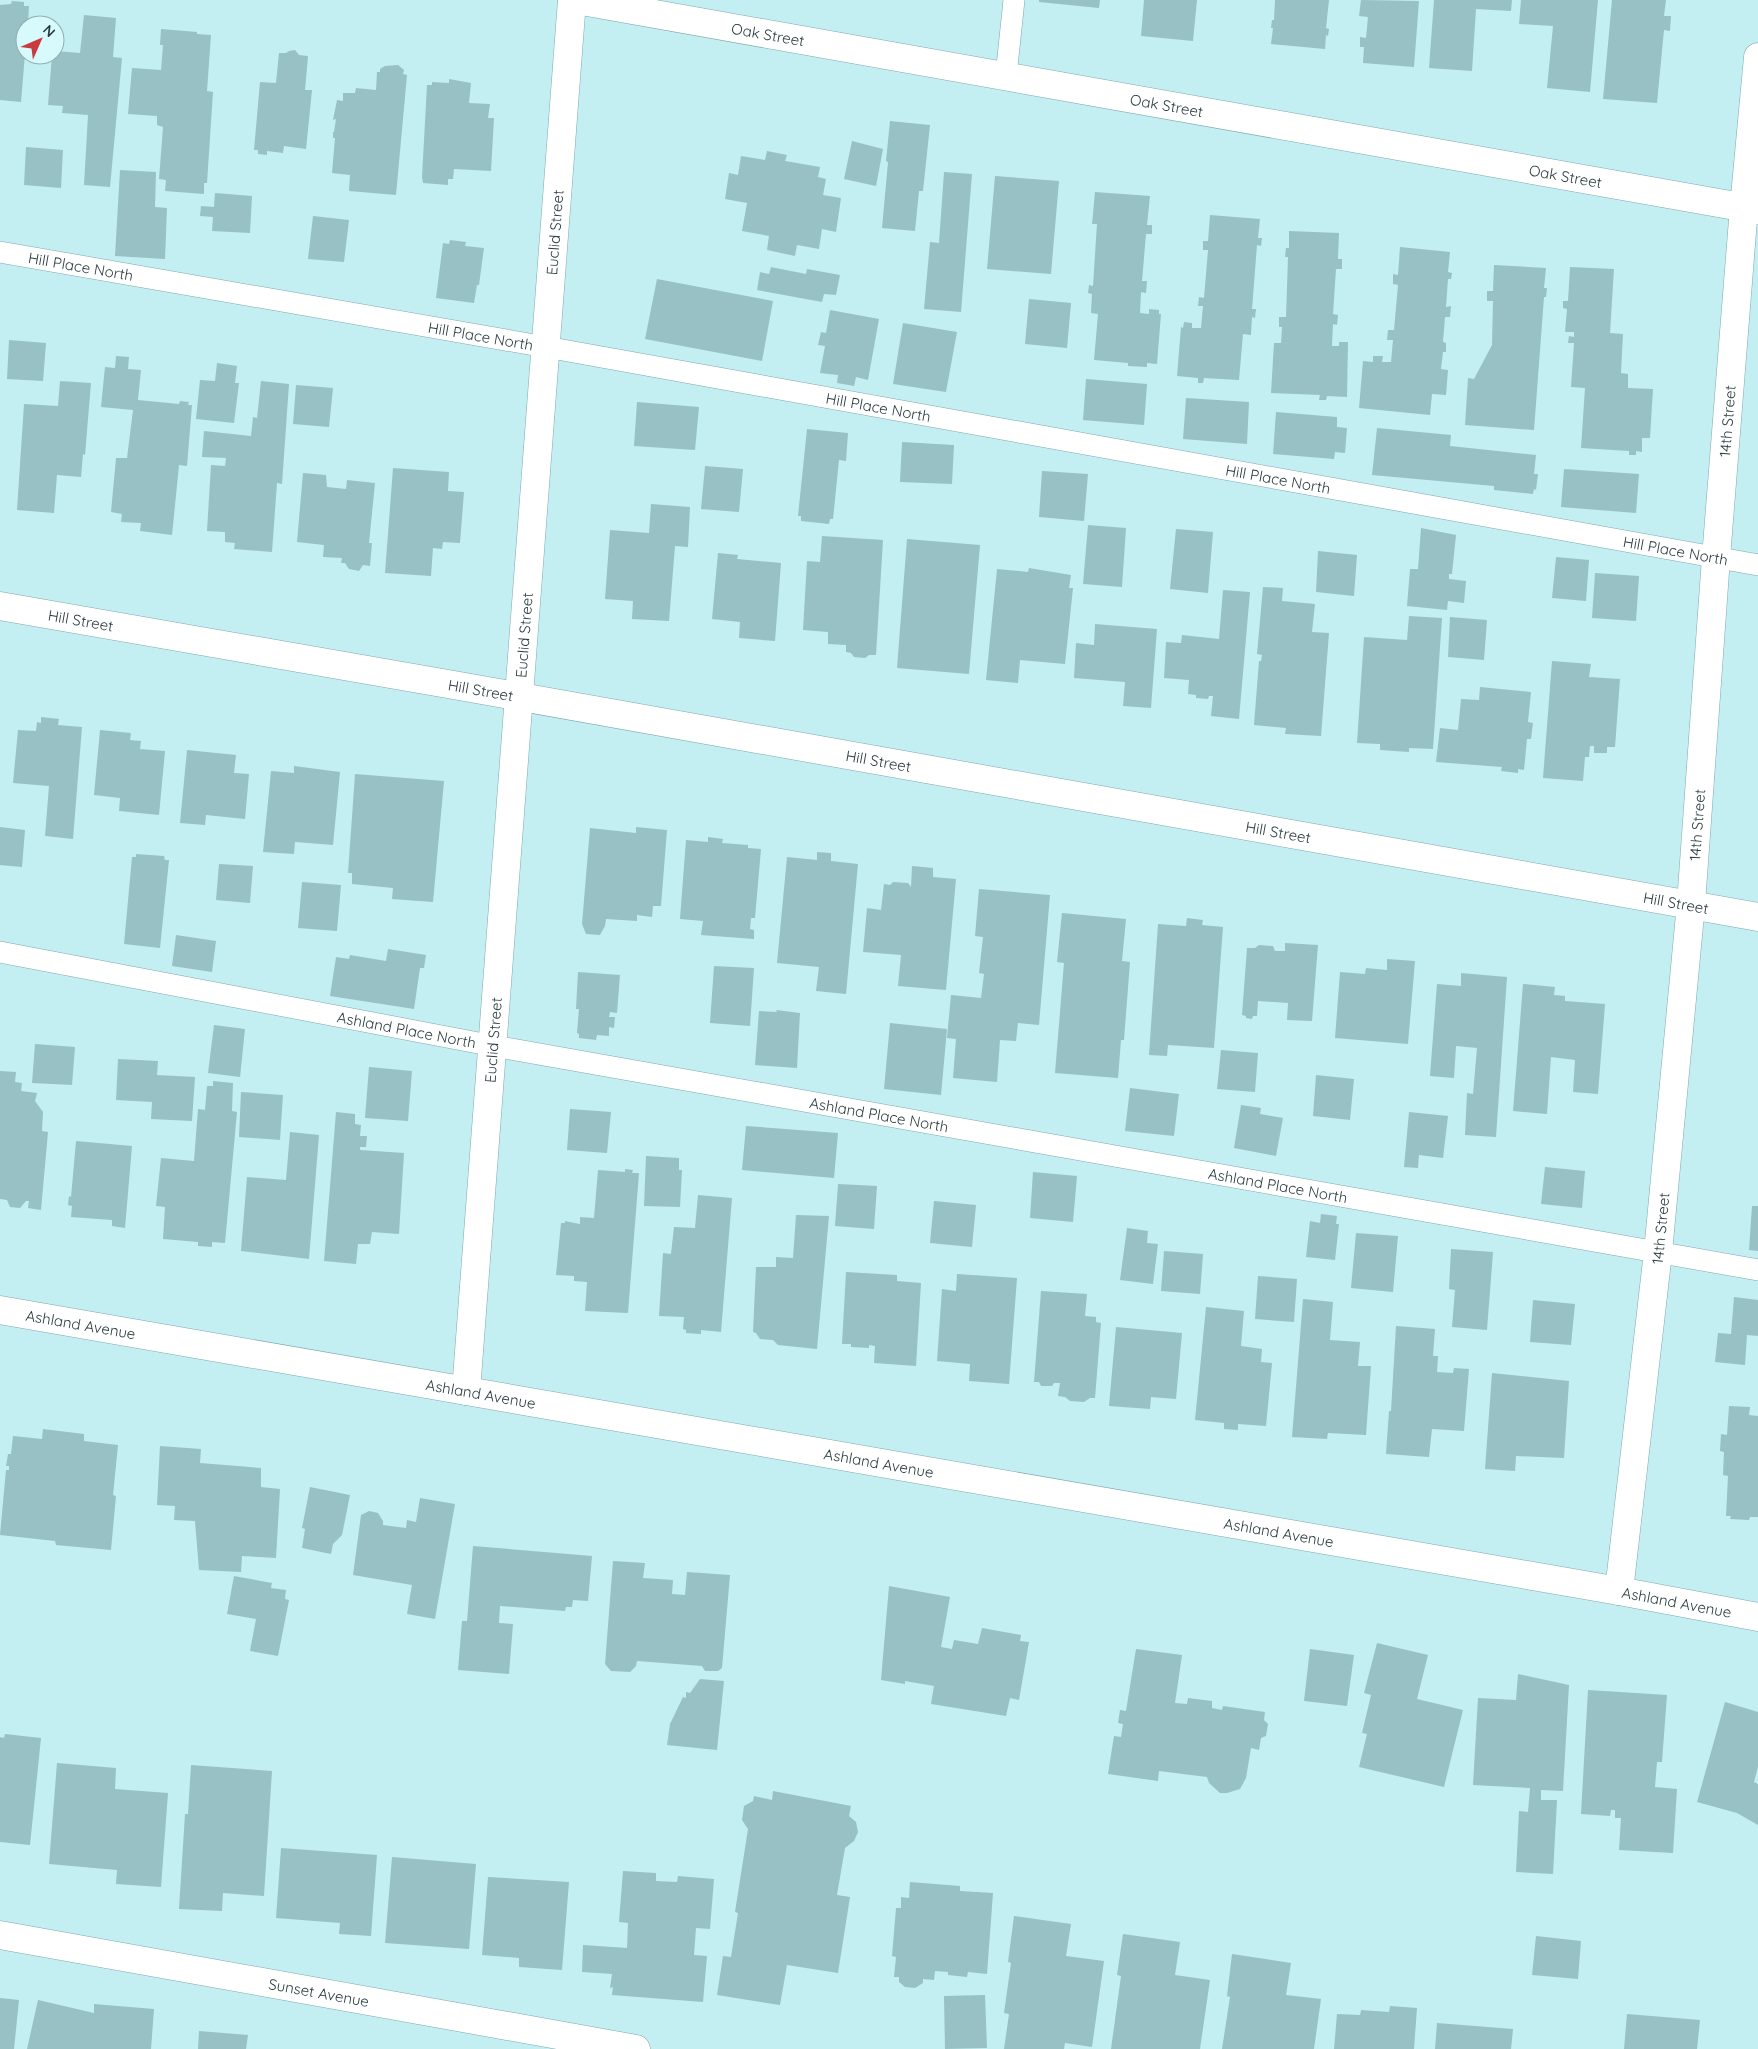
<svg xmlns="http://www.w3.org/2000/svg" width="1758" height="2049" viewBox="0 0 1758 2049" font-family="Quicksand,sans-serif">
  <style>
    .building { fill: #97c1c5 }
    .lines { fill: none; stroke-linecap: round; stroke-linejoin: round }
    .service-casing { stroke: #7fa9ad; stroke-width: 22 }
    .minor-casing { stroke: #7fa9ad; stroke-width: 29 }
    .service { stroke: #fff; stroke-width: 21 }
    .minor { stroke: #fff; stroke-width: 28 }
    .labels { text-anchor: middle; dominant-baseline: central; stroke-width: 5; stroke-linejoin: round; paint-order: stroke }
    .street-label { font-size: 15px; fill: #2b3c3e; stroke: #d7fafd }
  </style>
  <rect width="100%" height="100%" fill="#c3eef2"/>
  <path class="building" d="M1039,0h61l-1,8 -60,-6z
    M1144,0h53l-4,41 -52,-5z
    M1275,0h54l-3,28 3,1 -1,7 -2,-1 -1,14 -54,-5 2,-16h-2l1,-8h2z
    M1361,0l58,1 -5,66 -51,-4 1,-16h-4v-10l6,1 2,-21 -9,-1z
    M1434,0h78l-1,11 -35,-2 -4,62 -43,-3z
    M1521,0h77l-8,92 -43,-4 6,-62 -34,-2z
    M1612,0h54l-2,16h7l-1,15 -6,-1 -7,73 -54,-4z
    M12,1l12,1v4h5l-1,19h-3v29l-4,48 -21,-2v-95l11,-1z
    M84,15l32,3 -3,39 9,1 -12,129 -26,-2 4,-70 -26,-2 1,-7 -15,-1 4,-50h3v-4l25,2z
    M161,29l36,3v2l14,1 -4,56 6,1 -6,91h-3v11l-39,-3 1,-11 -7,-1 4,-52 -6,-2v-9l-29,-2 4,-46 29,2 2,-25h-3z
    M295,50l4,5 9,1 -3,34h7l-6,59 -22,-3 -1,7 -16,-2v4l-9,-1v-4h-4l6,-68 16,1 3,-30h7l3,-2z
    M398,65l6,5 -1,4 4,1 -11,120 -47,-4 1,-16 -18,-2 3,-35h-2v-6h1l2,-13 -3,1 4,-20 6,1v-8h12l1,-5 20,2 1,-18h3v-3l5,-3z
    M449,79l22,4 -2,20 21,1 -2,14h6l-3,53 -37,-2 -1,10h-5v6l-25,-2 -1,-6 5,-92h5v-3l17,1z
    M890,121l40,4 -7,66h-4l-4,40 -33,-3 6,-66 -2,-1z
    M852,141l31,8 -7,37 -32,-7z
    M26,147l37,3 -2,38 -37,-3z
    M767,151l20,4 -2,6 35,6 -2,10 8,2 -3,16 18,3 -5,34 -14,-3 -3,20 -22,-4 -2,11 -28,-6 2,-14 -27,-5 5,-28 -22,-4 4,-26 9,2 3,-19 24,4z
    M120,170l36,2 -1,35 12,1 -2,51 -50,-3z
    M944,172l28,2 -11,138 -37,-3 6,-67 9,1z
    M995,176l64,5 -8,93 -64,-5z
    M1095,192l55,4 -3,29h5v9h-6l-4,47h5l-1,12 -5,-1 -1,21 9,1v-5l10,1v4h2l-4,50 -10,-1v4l-19,-1v-3l-34,-3 4,-46 -7,-1 1,-19 -4,-1 1,-8 4,1 4,-62h-5z
    M215,193l37,3 -2,37 -38,-2 1,-14 -13,-1 1,-10 13,1z
    M1210,215l50,4 -2,19h4l-1,8 -4,-1 -5,64h4l-1,9 -3,-1 -1,18 -8,-1 -4,46 -35,-2 -1,5h-5v-5l-21,-2 4,-49 2,1 1,-6 8,1v5h9l2,-22h-5l1,-9 5,1 4,-48h-5v-9h5z
    M313,216l36,4 -5,42 -36,-3z
    M1289,231l50,2 -1,26h4v10h-6l-3,45 5,1 -1,10 -4,-1 -1,22h7v-4h9l-1,55 -20,-1 -1,4h-7l1,-5 -49,-2 3,-50h7l1,-16h-3v-10h7l2,-60h-3l1,-9h3z
    M450,240l16,2 -1,4 19,2 -5,37h-2l-3,18 -38,-5 7,-55 6,1z
    M1400,247l50,5 -2,20 4,1 -1,6h-3l-2,28 5,-1 -1,11h-5l-2,25 3,1v9h-3l-2,17 7,1 -2,25 -14,-1 -2,21 -71,-7 4,-47 10,1v-6h10l-1,6h9l2,-22h-6l1,-10h6l4,-45 -5,-1v-10l5,1z
    M1494,265l52,3 -2,20h3l-1,9h-2l-10,133 -69,-5 3,-47 6,1 18,-34 1,-44h-6v-10h6z
    M771,267l35,7 1,-5 33,6 -4,20 -12,-1 -2,8 -65,-12 3,-18 9,2z
    M1570,267l44,2 -4,64 13,1 -2,39 7,1v14l25,1 -3,49h-8v14l-6,-1v4h-7v-4l-48,-3 4,-60 -14,-1 3,-44h-6l1,-7 5,1v-5h-9l2,-23 -4,-1v-7h5z
    M657,279l116,22 -11,60 -117,-22z
    M1029,299l42,4 -4,45 -42,-4z
    M830,310l49,9 -11,61 -12,-3 -2,9 -17,-3 1,-8 -18,-2 5,-27 -7,-1 3,-13 5,1z
    M903,323l54,9 -11,60 -53,-8z
    M9,340l37,3 -3,38 -36,-2z
    M116,356l13,1 -1,12 13,1 -3,30 41,4 1,-3 9,1 -1,3h4l-5,61 -8,-1 -7,70 -32,-4 1,-8 -20,-1 1,-8 -11,-2 5,-54h11l6,-48 -32,-3 4,-40 10,1z
    M217,363l20,3 -2,17h4l-5,40 -38,-4 4,-39 15,1z
    M1086,379l61,5 -3,41 -61,-5z
    M60,381l31,2 -6,72 -2,-1 -2,23 -24,-2 -3,38 -37,-3 7,-106 34,2z
    M261,381l28,3 -7,100 -5,-1 -5,69 -38,-3 1,-6 -10,-1v-10l-18,-1 4,-66 14,1 1,-8 -24,-1 2,-26 47,5 2,-19 4,1z
    M296,385l37,3 -4,39 -36,-3z
    M1186,398l63,4 -2,42 -64,-5z
    M637,402l62,5 -4,43 -61,-4z
    M1276,412l61,5v10l10,1 -2,25 -10,-1 -1,7 -61,-5z
    M1377,428l74,7 -1,11 86,9 -2,19h4l-2,16 -2,-1 -1,5 -39,-4v-4l-122,-11z
    M807,429l41,4 -2,28 -7,-1 -6,59h-3l-1,5 -28,-3v-5h-3z
    M902,442l52,3 -2,39 -52,-2z
    M705,466l38,3 -4,43 -38,-3z
    M393,468l56,4 -1,19 16,1 -4,51 -17,-1 -1,7 -9,-1 -2,28 -46,-3z
    M1564,469l75,5 -3,39 -75,-6z
    M1042,471l46,3 -4,47 -45,-4z
    M303,473l23,2 1,12 19,2 1,-9 28,3 -6,60h3l-2,23 -7,-1 -4,6 -10,-2 -4,-6h-4l1,-5 -19,-1 1,-12 -27,-3z
    M651,504l39,3 -2,40 -13,-1 -6,75 -37,-2 1,-18 -28,-2 5,-69 39,3z
    M1088,525l38,3 -4,59 -39,-3z
    M1421,528l35,7 -4,39h-3v5l17,2 -2,22 -16,-2 -1,9 -40,-4 3,-37h8z
    M1176,529l37,3 -5,61 -38,-4z
    M822,536l61,4 -7,115h-7l-4,3 -11,-1 -3,-4 -5,-1v-7l-18,-1v-12l-25,-2 4,-69 13,1z
    M907,539l73,6 -11,129 -72,-6z
    M1318,551l39,4 -3,41 -38,-4z
    M718,553l20,2 -1,4 44,4 -6,78 -36,-3 1,-16 -28,-3z
    M1556,557l33,3 -3,41 -34,-3z
    M1029,568l42,7 -2,13h4l-8,76 -45,-4 -2,23 -32,-3 11,-111 31,3z
    M1595,573l44,3 -3,45 -44,-3z
    M1263,587l20,1 -1,13 33,3 -3,28 17,1 -8,103 -36,-2 1,-6 -32,-3 5,-64h2l1,-6 -5,-1z
    M1223,590l27,2 -11,127 -28,-3 2,-20h-4l-1,3 -12,-1v-3l-8,-1 1,-14 -25,-2 2,-36 15,1 1,-8 37,4z
    M1409,616l33,2 -9,131 -24,-1v4l-29,-2v-6l-23,-1 7,-106 43,3z
    M1450,617l37,3 -3,40 -36,-3z
    M1095,624l62,5 -6,79 -28,-2 2,-24 -51,-4 2,-35 18,2z
    M1552,661l39,3 -2,13 31,2 -5,68h-8v6h-13v-7h-4l-1,11h-4l-2,24 -40,-3z
    M1480,687l51,5 -3,30 5,1 -2,16h-4l-3,31 -6,-1v4l-17,-2 1,-4 -66,-5 4,-34 18,2 3,-31 18,1z
    M41,717l18,2 -1,6 24,2 -9,112 -28,-3 4,-50 -36,-3 5,-53 18,1 1,-9 4,1z
    M100,730l31,3 -1,7 11,1 -1,8 25,2 -6,64 -40,-4 1,-13 -26,-3z
    M187,750l49,5 -2,18 15,1 -4,45 -39,-4 -1,10 -25,-2z
    M294,766l46,6 -7,73 -38,-3 -1,12 -31,-2 8,-81 23,2z
    M355,774l89,7 -11,121 -41,-3 1,-11 -41,-4v-11h-4z
    M0,827l25,3 -3,37 -22,-2z
    M636,827l31,3 -6,76h-8l-1,11 -15,-2v6l-31,-2 -1,7 -5,9 -14,-1 -4,-10 8,-96 46,5z
    M708,837l15,2 -1,4 26,2v3l13,1 -6,69h-4l-1,11 4,1v9l-53,-4 2,-14 -23,-2 6,-79 22,2z
    M817,852l14,1v8l27,3 -12,130 -30,-3 3,-24 -42,-4 10,-106 30,3z
    M136,854l28,2 1,4h4l-9,88 -36,-4 8,-87h4z
    M219,864l34,2 -3,37 -34,-3z
    M912,866l21,2v9l23,2 -10,111 -48,-4 3,-31 -38,-3 4,-44 14,2 3,-26 6,1 3,-3 15,1 3,4z
    M302,882l39,3 -4,46 -39,-3z
    M979,889l71,6 -11,130 -21,-2 -2,18 -16,-1 -3,42 -44,-4 3,-39 -9,-1 4,-43 30,3 3,-24 -5,-1 4,-36 -8,-1z
    M1062,913l64,6 -4,42 8,1 -6,78h-3l-3,38 -63,-5 9,-110 -7,-1z
    M1187,918l16,2 -1,5 21,2 -9,121 -46,-3 -1,11 -18,-1 9,-131 28,2z
    M176,935l40,6 -4,31 -40,-6z
    M1285,943l33,2 -6,76 -25,-1 1,-17 -30,-2 -1,15h-4l-1,3 -6,-1v-2l-4,-1 5,-67h8l4,-3 14,1 2,5h10z
    M388,949l38,6 -2,13h-4l-6,41 -84,-13 6,-39 13,2 1,-4 36,6z
    M1387,959l28,2 -7,83 -73,-6 5,-66 25,2 1,-6 21,2z
    M714,966l40,2 -4,58 -40,-3z
    M578,972l42,3 -3,38 -7,-1 -1,5h6l-1,11 -5,-1v9l-12,-1 -1,5 -17,-2v-4l-2,-1 2,-24h-3z
    M1461,973l46,4 -11,160 -31,-2 2,-42 6,1 4,-46 -21,-2 -2,32 -24,-2 7,-92 24,2z
    M1523,984l32,3 -1,8 11,1v5l40,3 -7,90 -25,-2 2,-32 -24,-3 -4,57 -34,-3z
    M776,1010l24,3 -3,55 -42,-3 4,-54 18,1z
    M890,1023l57,6 -6,66 -57,-6z
    M214,1025l31,4 -5,48 -32,-4z
    M35,1044l40,3 -3,38 -40,-2z
    M1221,1050l37,3 -3,39 -38,-3z
    M118,1059l40,2 -1,14 38,2 -3,44 -41,-2 1,-17 -36,-2z
    M369,1067l43,4 -4,50 -43,-3z
    M0,1071l16,1 -1,10 7,1 -1,8 16,2 -2,8 8,11 -1,19 6,1 -7,78 -13,-2 1,-7h-3l-6,7 -10,-1 -3,-7 -7,-1z
    M1316,1075l38,4 -4,41 -37,-4z
    M213,1081l20,2 -1,28 5,1 -12,131 -13,-1v5l-14,-1v-4l-35,-3 2,-32 -9,-1 5,-48 33,3 4,-52 7,1 2,-24h6z
    M1130,1088l49,6 -5,42 -49,-5z
    M241,1092l42,3 -3,45 -41,-3z
    M1241,1105l20,3 -1,6 23,4 -7,38 -42,-8z
    M570,1109l41,3 -4,41 -40,-3z
    M336,1112l19,2v10l6,1 -1,11h7l-1,11h-6v3l44,3 -5,81 -27,-2 -2,12h-12l-2,20 -32,-3z
    M1409,1112l39,4 -5,42 -24,-3 -1,13 -14,-1z
    M746,1126l92,7 -4,45 -92,-8z
    M290,1132l29,3 -10,124 -68,-8 6,-74 39,3z
    M76,1141l56,5 -7,82 -13,-2v-6l-41,-3 1,-11 -4,-1 1,-9 2,1z
    M646,1156l33,2v12h3l-2,37 -36,-1z
    M1545,1167l40,4 -3,37 -41,-4z
    M625,1169l8,1 -1,3h7l-11,140 -43,-2 2,-29 -13,-1v-5l-18,-1 5,-52h4v-2l15,3v-7l14,1 4,-48 27,2z
    M1033,1172l44,4 -4,46 -43,-4z
    M838,1184l39,2 -3,43 -39,-3z
    M698,1195l34,3 -11,134 -20,-2v4l-15,-1v-3l-3,-1 1,-12 -25,-1 4,-63 8,1 3,-27 21,1z
    M934,1201l42,4 -4,42 -42,-4z
    M1752,1206h6v45l-9,-1z
    M1321,1214l16,2 -1,8h3l-4,36 -29,-3 4,-36 10,2z
    M796,1215l33,1 -12,133 -39,-4 -5,-5 -13,-1 -4,-6 -3,-1 3,-65h20v-10l17,1z
    M1127,1228l21,3 -1,12 11,1 -5,40 -33,-4z
    M1356,1233l42,3 -5,56 -42,-4z
    M1451,1249l42,3 -6,78 -35,-3 3,-37 -6,-1z
    M1164,1251l39,3 -3,40 -39,-3z
    M846,1272l51,3v6l24,2 -5,83 -42,-3 1,-17 -6,-1v3l-18,-1v-3h-9z
    M957,1274l60,4 -8,106 -40,-3 1,-17 -33,-3 5,-72 14,2z
    M1258,1276l39,3 -3,43 -39,-3z
    M1041,1291l46,3 -2,22 11,1v5l5,1 -6,75h-5l-6,4 -14,-1 -5,-4 -7,-1 2,-13h-6l-2,3h-11l-2,-4h-5z
    M1734,1297l24,3v36l-11,-1 -2,30 -30,-3 3,-29 13,1z
    M1303,1299l30,3 -3,38 30,2 -2,24h13l-5,69 -38,-2 -1,6 -35,-2z
    M1533,1300l42,4 -4,41 -41,-3z
    M1206,1307l38,4 -3,35 21,3 -1,13 11,1 -6,63 -28,-2v6l-14,-1v-6l-29,-3z
    M1396,1326l39,3 -2,27h5l-1,16 16,1 1,-5 15,1 -5,62 -32,-2 -3,28 -43,-3 3,-43h2z
    M1116,1327l66,6 -6,66 -25,-2 -1,12 -41,-3z
    M1492,1373l77,8 -5,77 -48,-2 -1,15 -30,-2z
    M1729,1406l21,1 -1,8 9,1v101h-8l-1,3 -19,-1 1,-3h-5l2,-40 -5,-1 1,-23 -4,-1 1,-17 6,1z
    M43,1429l41,5v7l34,4 -5,50 3,1 -5,54 -55,-5 -1,-4 -55,-6 6,-65h3v-4h-3l2,-12h3l2,-18 29,3z
    M160,1446l41,3 -1,14 61,5v19l19,2 -4,69 -34,-2 -1,16 -42,-2 -4,-49 -21,-1 1,-14 -18,-1z
    M310,1487l40,8 -8,40 -9,9 -2,10 -29,-6 3,-19 -3,-1z
    M420,1498l35,6 -20,115 -28,-5 5,-29 -59,-10 8,-60 8,-4 9,2 5,8v4l23,3 1,-8 9,2z
    M473,1546l119,10 -4,45 -15,-1 -1,7h-6l-1,4 -65,-5 -1,17 14,1 -4,50 -51,-4 4,-49h5z
    M613,1561l32,2 -2,15 30,2 -1,14 13,1 2,-23 43,3 -8,93 -4,3h-13l-3,-5 -65,-5 -1,5 -6,6 -19,-1 -6,-7z
    M234,1576l38,7 -1,5 15,2 -1,9 4,1 -11,56 -28,-5 6,-32 -29,-5z
    M889,1586l61,11 -9,50 11,2 2,-9 24,4 4,-16 39,7 -1,6 9,1 -10,58 -9,-2 -4,18 -75,-12 3,-18 -29,-5v3l-24,-4z
    M1377,1643l51,12 -11,44 46,11 -19,77 -85,-20 8,-33 -5,-1 9,-38 -7,-2z
    M1136,1649l46,6 -7,48 12,1 1,-6 24,3v7l10,2 1,-4 42,6 -1,8 4,4 -2,12 -5,2 -2,12 -8,-2 -5,30 -6,11 -13,4h-7l-11,-10 -2,-6 -48,-6 -1,10 -50,-7 6,-38 7,1 2,-13 -5,-1 2,-13 6,1z
    M1310,1649l44,6 -7,51 -43,-5z
    M1518,1674l51,11 -6,106 -22,-1v10h16l-4,74 -37,-2 3,-61 9,1 2,-24 -57,-3 5,-87 38,2z
    M700,1679l24,2 -7,69 -50,-5 3,-21 13,-27 3,1v-6l4,1z
    M1588,1690l79,5 -5,67h-5l-2,25 22,2 -4,64 -54,-3 2,-32h-6v-8h-4l-1,6 -29,-2z
    M1725,1702l33,10v55l-4,15 4,2v41l-21,-12 -40,-11z
    M5,1734l36,4 -11,107 -30,-3v-105l4,1z
    M57,1763l59,5 -1,21 53,4 -7,94 -45,-3 1,-14 -68,-6z
    M191,1765l81,6 -8,125 -41,-3 -1,18 -43,-2 6,-95h3z
    M773,1791l78,15 -2,10 7,6 2,10 -4,9 -9,7 -8,47 13,2 -12,76 -51,-8 -7,40 -63,-10 6,-39 8,1 7,-44 -3,-1 13,-83 -6,-9 2,-14 9,-5 1,-5 18,4z
    M281,1848l96,7 -6,81 -32,-2 1,-11 -64,-5z
    M392,1857l84,7 -7,85 -84,-6z
    M623,1871l33,2v8l21,1 1,-6 36,3 -4,50 -14,-1 -2,27 13,1 -4,46 -91,-7 1,-8 -3,1 2,-14 -30,-2 1,-27 44,3 1,-25 -9,-1z
    M488,1877l81,5 -7,88 -43,-3v-9l-37,-3z
    M910,1882l50,4v5l33,2 -6,81 -19,-2 -1,5 -19,-2v-3l-13,-1 -1,9 -11,-1v4l-8,5 -10,-1 -6,-5v-5h-5l2,-20 -4,-1 4,-48h5v-11l8,1z
    M1014,1916l57,8 -5,32 38,5 -12,86 -27,-4 -1,6h-60l5,-35 -5,-1 7,-50 -3,-1z
    M1123,1934l57,8 -5,33 35,5 -10,69h-89l10,-73 -4,-1z
    M1536,1936l45,5 -3,38 -46,-4z
    M1232,1954l59,9 -5,32 35,4 -7,50h-92l8,-52 -3,-1z
    M985,1995l2,53 -42,1 -1,-53z
    M0,1998l19,2 -5,49h-14z
    M38,2000l56,13v-9l60,5 -3,40h-124z
    M1390,2006l27,2 -3,41h-80l3,-35 23,1 1,-5 28,2z
    M1627,2014l73,6 -3,29h-73z
    M1437,2023l76,6 -2,20h-76z
    M199,2031l49,4 -2,14h-48z"/>
  <g class="lines">
    <defs>
      <g id="service">
        <path d="M1006,76l8,-76"/>
        <path id="s1" d="M0,252l546,95 1212,218"/>
        <path id="s2" d="M0,952l494,94 1264,224"/>
      </g>
      <g id="minor">
        <path id="s3" d="M576,0l1182,210"/>
        <path id="s4" d="M0,606l465,81 1293,230"/>
        <path id="s5" d="M0,1310l1619,281 139,26"/>
        <path id="s6" d="M466,1391l106,-1391"/>
        <path id="s7" d="M1619,1591l39,-339 33,-348 25,-346 28,-351 14,-150"/>
        <path id="s8" d="M0,1935l636,114"/>
      </g>
    </defs>
    <use href="#service" class="service-casing"/>
    <use href="#minor" class="minor-casing"/>
    <use href="#service" class="service"/>
    <use href="#minor" class="minor"/>
  </g>
  <g class="labels">
    <g class="street-label">
      <text stroke="none"><textPath href="#s3" startOffset="195">Oak Street</textPath></text>
      <text stroke="none"><textPath href="#s3" startOffset="600">Oak Street</textPath></text>
      <text stroke="none"><textPath href="#s3" startOffset="1005">Oak Street</textPath></text>
      <text stroke="none"><textPath href="#s6" startOffset="1162">Euclid Street</textPath></text>
      <text stroke="none"><textPath href="#s1" startOffset="82">Hill Place North</textPath></text>
      <text stroke="none"><textPath href="#s1" startOffset="488">Hill Place North</textPath></text>
      <text stroke="none"><textPath href="#s1" startOffset="892">Hill Place North</textPath></text>
      <text stroke="none"><textPath href="#s7" startOffset="1175">14th Street</textPath></text>
      <text stroke="none"><textPath href="#s1" startOffset="1298">Hill Place North</textPath></text>
      <text stroke="none"><textPath href="#s1" startOffset="1702">Hill Place North</textPath></text>
      <text stroke="none"><textPath href="#s4" startOffset="82">Hill Street</textPath></text>
      <text stroke="none"><textPath href="#s6" startOffset="758">Euclid Street</textPath></text>
      <text stroke="none"><textPath href="#s4" startOffset="488">Hill Street</textPath></text>
      <text stroke="none"><textPath href="#s4" startOffset="892">Hill Street</textPath></text>
      <text stroke="none"><textPath href="#s7" startOffset="770">14th Street</textPath></text>
      <text stroke="none"><textPath href="#s4" startOffset="1298">Hill Street</textPath></text>
      <text stroke="none"><textPath href="#s4" startOffset="1702">Hill Street</textPath></text>
      <text stroke="none"><textPath href="#s2" startOffset="414">Ashland Place North</textPath></text>
      <text stroke="none"><textPath href="#s6" startOffset="352">Euclid Street</textPath></text>
      <text stroke="none"><textPath href="#s2" startOffset="894">Ashland Place North</textPath></text>
      <text stroke="none"><textPath href="#s2" startOffset="1299">Ashland Place North</textPath></text>
      <text stroke="none"><textPath href="#s7" startOffset="365">14th Street</textPath></text>
      <text stroke="none"><textPath href="#s5" startOffset="82">Ashland Avenue</textPath></text>
      <text stroke="none"><textPath href="#s5" startOffset="488">Ashland Avenue</textPath></text>
      <text stroke="none"><textPath href="#s5" startOffset="892">Ashland Avenue</textPath></text>
      <text stroke="none"><textPath href="#s5" startOffset="1298">Ashland Avenue</textPath></text>
      <text stroke="none"><textPath href="#s5" startOffset="1702">Ashland Avenue</textPath></text>
      <text stroke="none"><textPath href="#s8" startOffset="324">Sunset Avenue</textPath></text>
    </g>
  </g>
  <g transform="translate(40 40) rotate(45)"><circle r="24" fill="#d7fafd" stroke="#92aeb1"/>
  <path d="M0-4L9 19L0 12L-9 19Z" fill="#ca3b3f"/>
  <text y="-8" font-size="14" font-weight="bold" text-anchor="middle" fill="#2b3c3e">N</text>
  </g>
</svg>
